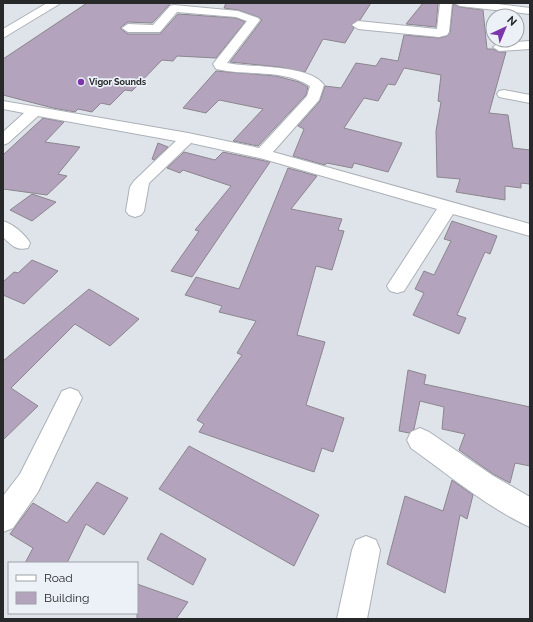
<svg xmlns="http://www.w3.org/2000/svg" width="533" height="622" viewBox="0 0 533 622" font-family="Raleway,sans-serif">
  <style>
    .building { fill: #b4a3bd; stroke: #8b868d }
    .lines { fill: none; stroke-linecap: round; stroke-linejoin: round }
    .street-casing { stroke: #acb1b8; stroke-width: 2 }
    .secondary-casing { stroke: #acb1b8; stroke-width: 2 }
    .street { fill: #fff; fill-rule: evenodd }
    .secondary { fill: #fff; fill-rule: evenodd }
    .poi-dot { fill: #7b36aa; stroke: #ecf1f8; stroke-width: 1.5 }
    .labels { text-anchor: middle; dominant-baseline: central; stroke-width: 3.5; stroke-linejoin: round; paint-order: stroke }
    .far-poi-label { font-size: 9px; font-weight: bold; fill: #26282a; stroke: #ecf1f8; text-anchor: start }
  </style>
  <rect width="100%" height="100%" fill="#dfe4eb"/>
  <path class="building" d="M87,3h84l-19,20 -24,-1 -7,5v2l7,5h32l18,-20 58,4 9,4 -29,36 -39,-2 -4,5 -11,-1 -30,31 -7,-1 -15,15 -9,-2 -9,9 -14,-3 -3,3 -22,-4 -50,-13v-36z
    M226,3h145l-11,17 -9,5 3,3 -9,15 -22,-4 -18,33 -26,-5 -49,-5 32,-42 -4,-3 -20,-7 -14,-2z
    M423,3h15l-2,24 -30,-3z
    M453,4l7,3 23,3 4,39h6l6,3h7l-17,61 19,2 5,33 17,2v34l-9,-1v5l-16,-2v14l-49,-8 4,-13 -23,-2 -1,-46 5,-29 -3,-1 3,-26 -37,-7 -9,17 -7,-1 -10,17 -14,-3 -20,30 58,15 -14,29 -34,-9 -2,5 -25,-5 -2,2 -32,-9 11,-27 -6,-3 22,-25 5,-15 16,2 15,-25 20,3 5,-8 17,3 6,-26 35,3 8,-2 3,-4z
    M216,71l60,5 23,6 9,5 -2,8 -48,51 -25,-5 30,-32 -44,-9 -13,13 -23,-5z
    M43,118l21,4 -19,20 35,5 -22,27 9,2 -20,19 -44,-6v-34z
    M158,143l10,4 -14,13 -2,-1z
    M184,152l31,8 8,-8 47,10 -78,115 -21,-6 28,-40 -4,-1 36,-44 -48,-16 -3,3 -13,-5z
    M288,168l29,8 -26,33 51,10 -4,11 6,1 -12,39 -16,-4 -19,69 28,7 -19,63 38,13 -11,34 -11,-4 -8,24 -115,-40 5,-8 -7,-4 45,-65 -5,-2 19,-32 -37,-9 3,-6 -37,-11 11,-18 43,12z
    M32,194l24,8 -24,19 -22,-11z
    M452,221l45,15 -7,18 -5,-2 -28,63 9,3 -7,16 -46,-19 11,-22 -9,-4 9,-18 10,4 17,-34 -7,-2z
    M32,260l26,11 -34,33 -21,-9v-13l11,-10 4,1z
    M89,289l50,30 -29,27 -35,-22 -64,64 27,18 -35,34v-79z
    M408,370l18,5 -2,9 106,23v59l-15,-3 -5,20 -17,-9 -34,-24 6,-16 -23,-5 2,-22 -24,-6 -6,28 -5,4 -10,-2z
    M189,446l130,69 -25,51 -135,-77z
    M452,480l21,15 -6,24 -7,-4 -15,78 -58,-29 18,-68 38,15z
    M97,482l31,16 -24,37 -18,-11 -19,39h-42l8,-15 -23,-14 23,-31 34,20z
    M161,533l45,26 -13,26 -46,-26z
    M137,584l51,18 -12,17h-39z"/>
  <g class="lines">
    <defs>
      <path id="street" d="M440,3h12l-3,29 -2,3 -8,2 -81,-8 -6,-4 6,-4 79,8z
        M454,3h35l41,5v6l-70,-8z
        M174,5l64,6 20,7 2,2 -33,43c24,5 82,1 97,22l-5,15 -46,52 257,72v12l-77,-22 -49,77 -7,2 -7,-2 -3,-5 50,-77 -177,-51 -69,-15 -42,40 -5,28 -3,4 -6,2 -6,-2 -3,-4 4,-24 4,-6 42,-40 -138,-25 -30,27 -5,2v-13l21,-19 -21,-4v-8l185,32 71,15 48,-52 3,-10c-27,-17 -63,-10 -94,-17l-3,-5 34,-43 -11,-4 -59,-5 -17,20h-32l-6,-4 6,-4 25,1 17,-19z
        M530,41v8l-31,2 -6,-4 6,-4z
        M504,90l26,5v8l-31,-6 -2,-3 2,-3z
        M3,221c10,3 22,13 27,22l-2,5c-12,3 -17,-3 -25,-11z
        M70,388l8,3 4,7 -44,94 -25,36 -10,4v-36l17,-22 42,-83z
        M420,428l9,4 63,43 38,22v30c-39,-17 -84,-54 -119,-79l-4,-8 4,-8z
        M366,536l10,4 4,10 -13,69h-30l15,-69 4,-10z"/>
      <path id="secondary" d="M47,3h14l-58,35v-9z"/>
    </defs>
    <use href="#street" class="street-casing"/>
    <use href="#secondary" class="secondary-casing"/>
    <use href="#street" class="street"/>
    <use href="#secondary" class="secondary"/>
  </g>
  <circle class="poi-dot" cx="81" cy="82" r="4"/>
  <g class="labels">
    <g class="far-poi-label">
      <text x="89" y="82">Vigor Sounds</text>
    </g>
  </g>
  <rect width="533" height="622" fill="none" stroke="#26282a" stroke-width="8"/>
  <rect x="8" y="562" width="130" height="52" fill="#ecf1f8" stroke="#9da1a6"/>
  <rect x="16" y="575" width="20" height="6" fill="#ffffff" stroke="#9da1a6"/>
  <text x="44" y="582" font-size="12" fill="#26282a">Road</text>
  <rect x="16" y="592" width="20" height="12" fill="#b4a3bd" stroke="#9da1a6"/>
  <text x="44" y="602" font-size="12" fill="#26282a">Building</text>
  <g transform="translate(505 28) rotate(44)"><circle r="19" fill="#ecf1f8" stroke="#9da1a6"/>
  <path d="M0-3L7 15L0 10L-7 15Z" fill="#7b36aa"/>
  <text y="-6" font-size="11" font-weight="bold" text-anchor="middle" fill="#26282a">N</text>
  </g>
</svg>
